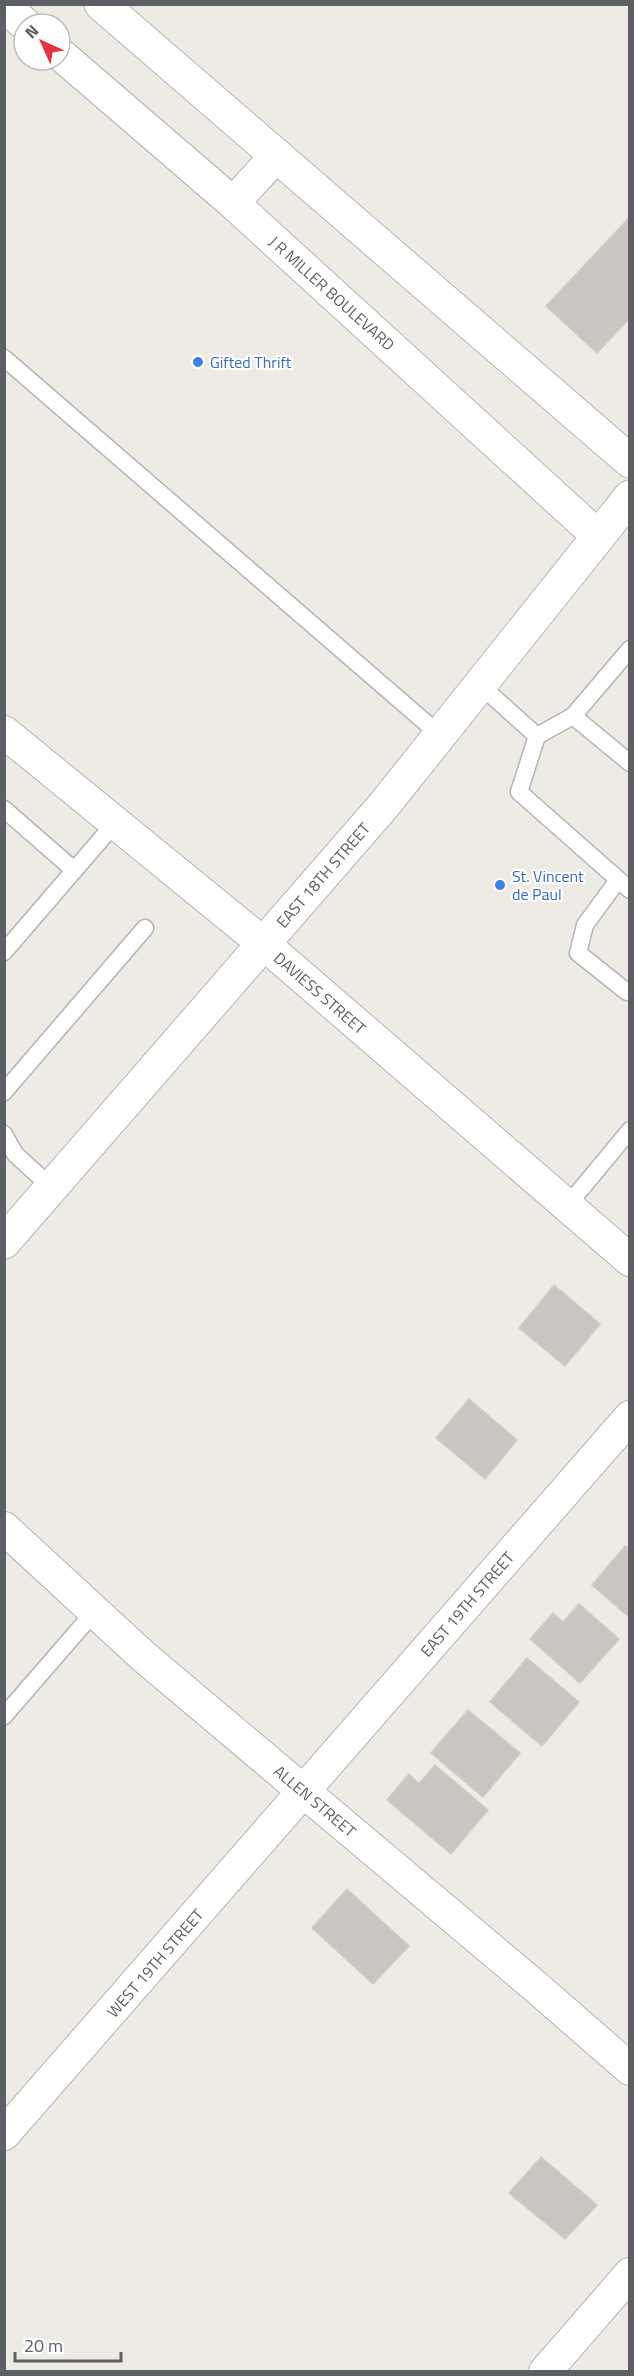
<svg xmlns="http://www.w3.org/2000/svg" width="634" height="2376" viewBox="0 0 634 2376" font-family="'Titillium Web',sans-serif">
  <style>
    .building { fill: #c9c5c1; stroke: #d2cbc2; stroke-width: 1.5 }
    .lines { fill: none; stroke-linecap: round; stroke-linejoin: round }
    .lane-casing { stroke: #b1b5b8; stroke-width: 19 }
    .street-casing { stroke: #b1b5b8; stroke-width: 34 }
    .secondary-casing { stroke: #b3b7bb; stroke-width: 35 }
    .lane { stroke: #fff; stroke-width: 16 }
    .street { stroke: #fff; stroke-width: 32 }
    .secondary { stroke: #fff; stroke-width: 33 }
    .shop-dot { fill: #3f7fe0; stroke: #fff; stroke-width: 2 }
    .labels { text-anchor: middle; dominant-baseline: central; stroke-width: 4.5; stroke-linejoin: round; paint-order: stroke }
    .street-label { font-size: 16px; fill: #5c6064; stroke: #fff }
    .shop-label { font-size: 16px; fill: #366cbe; stroke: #fff; text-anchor: start }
  </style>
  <rect width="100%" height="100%" fill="#eeeae4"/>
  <path class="building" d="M630,217v101l-33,35 -51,-47z
    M554,1285l46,39 -35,42 -46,-38z
    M469,1399l48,41 -32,39 -49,-41z
    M625,1546l5,3v69l-38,-33z
    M579,1604l40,35 -39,44 -50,-44 23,-26 10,9z
    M527,1658l52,44 -37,44 -52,-44z
    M468,1710l52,43 -37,44 -52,-44z
    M435,1765l53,45 -37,44 -64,-54 22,-26 10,10z
    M347,1889l62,57 -36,38 -61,-56z
    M541,2157l56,48 -32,34 -56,-46z"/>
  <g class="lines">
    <defs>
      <path id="lane" d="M4,358l436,377
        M480,685l57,51 -18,56 111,98
        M573,716l57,47
        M537,736l36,-20 57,-67
        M4,809l70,61
        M618,880l-33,45 -7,28 49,39
        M4,952l111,-129
        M4,1092l141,-164
        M4,1134l11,20 36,33
        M567,1206l63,-76
        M4,1716l91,-105"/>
      <path id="street" d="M4,6l21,18
        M60,54l173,149 366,334
        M233,203l43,-47
        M4,732l260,212 366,316
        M4,1528l139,128 393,331 94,82
        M4,2134l626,-717
        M545,2372l85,-98"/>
      <path id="secondary" d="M101,4l529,457
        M4,1242l380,-437 246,-308"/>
    </defs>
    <use href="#lane" class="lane-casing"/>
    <use href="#street" class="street-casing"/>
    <use href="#secondary" class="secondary-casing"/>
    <use href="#lane" class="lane"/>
    <use href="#street" class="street"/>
    <use href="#secondary" class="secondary"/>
  </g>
  <g class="shop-dot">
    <circle cx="198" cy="362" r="6"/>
    <circle cx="500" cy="885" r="6"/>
  </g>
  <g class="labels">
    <g class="street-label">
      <text transform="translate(332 293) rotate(42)">J R MILLER BOULEVARD</text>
      <text transform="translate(323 875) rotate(-49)">EAST 18TH STREET</text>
      <text transform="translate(320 993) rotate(41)">DAVIESS STREET</text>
      <text transform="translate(467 1604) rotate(-49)">EAST 19TH STREET</text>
      <text transform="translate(315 1801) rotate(40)">ALLEN STREET</text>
      <text transform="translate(155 1963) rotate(-49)">WEST 19TH STREET</text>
    </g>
    <g class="shop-label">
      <text x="210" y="362">Gifted Thrift</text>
      <text x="512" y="876">St. Vincent<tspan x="512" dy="18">de Paul</tspan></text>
    </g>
  </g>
  <rect width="634" height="2376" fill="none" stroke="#5c6064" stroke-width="12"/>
  <g transform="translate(42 42) rotate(315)"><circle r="28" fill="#ffffff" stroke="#bebfc1" stroke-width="1.5"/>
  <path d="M0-4.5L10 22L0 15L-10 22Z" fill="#e13640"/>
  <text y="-9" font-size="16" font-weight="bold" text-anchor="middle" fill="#5c6064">N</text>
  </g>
  <path d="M15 2352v9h106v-9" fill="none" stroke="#5c6064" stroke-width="3"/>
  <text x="24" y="2352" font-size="18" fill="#5c6064" stroke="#ffffff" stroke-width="4.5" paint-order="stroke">20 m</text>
</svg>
